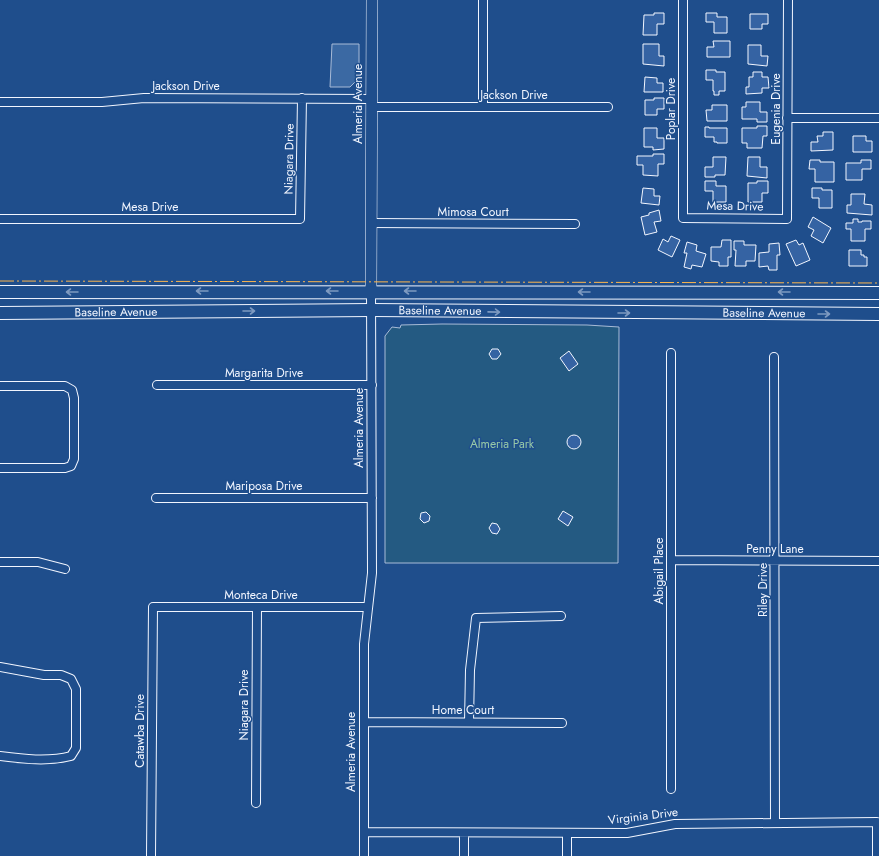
<svg xmlns="http://www.w3.org/2000/svg" width="879" height="856" viewBox="0 0 879 856" font-family="Jost,sans-serif">
  <style>
    .green { fill: #245a82; stroke: #a8bbd7 }
    .water { fill: #3b69a3; stroke: #a8bbd7 }
    .building { fill: #3563a3; stroke: #f2f6ff }
    .lines { fill: none; stroke-linecap: round; stroke-linejoin: round }
    .street-casing { stroke: #f2f6ff; stroke-width: 10 }
    .secondary-casing { stroke: #f2f6ff; stroke-width: 12 }
    .primary-casing { stroke: #f2f6ff; stroke-width: 14 }
    .street { stroke: #1f4e8c; stroke-width: 8 }
    .secondary { stroke: #1f4e8c; stroke-width: 11 }
    .primary { stroke: #1f4e8c; stroke-width: 12 }
    .power { stroke: #ffb74d; stroke-width: 1; stroke-dasharray: 14 3 2 3; stroke-linecap: butt }
    .oneway { stroke: #7e9ac0 }
    .labels { text-anchor: middle; dominant-baseline: central; stroke-width: 3; stroke-linejoin: round; paint-order: stroke }
    .street-label { font-size: 12px; fill: #f2f6ff; stroke: #1f4e8c }
    .park-label { font-size: 12px; fill: #97c8a6; stroke: #1f4e8c }
  </style>
  <rect width="100%" height="100%" fill="#1f4e8c"/>
  <path class="green" d="M442,324l145,1 32,2 -1,236h-233v-227l7,-9 8,1 1,-3z"/>
  <path class="water" d="M332,44h27v34l-9,9h-20z"/>
  <path class="building" d="M654,13h10v11h-7v11h-14l1,-20h10z
    M706,13h11v4h10v16h-13v-11h-8z
    M750,14h18v10h-6v5h-12z
    M713,41h17v16h-23v-10h7z
    M643,44h16v12h5v10l-21,-2z
    M748,45h13v11h7l-1,10 -19,-2z
    M706,70h10v2h9v19h-6v4h-5v-4h-1v-11h-7z
    M753,72h9v5h6l1,11h-7v5l-16,1v-7h3v-10h4z
    M645,77l12,1v5h6v9h-19z
    M654,98h10v11h-7v6h-12v-15h9z
    M746,102h14v10h7v10h-10v-3h-15v-12h4z
    M712,105h15v16h-20l-1,-11h6z
    M757,126h10v10h-4l-1,12h-15v-5h-5v-15h15z
    M705,127h4v1h18v15h-10v-1h-3v-5h-9z
    M644,128h13v10h7v11l-11,1v-3h-9z
    M823,132h10v18l-22,1v-9h7l-1,-6h6z
    M853,136h13v5h6v11h-19z
    M653,154h11v10h-6v12l-15,-1v-10h-6v-9h16z
    M713,157h13l-1,18h-10v2h-10v-10h8z
    M748,157h12v10h7v11l-20,-2z
    M810,160h10v2h14v20h-19v-13h-6z
    M861,160h10v9h-9v11h-16v-17h15z
    M705,181h11v5h10v16h-13v-11h-8z
    M757,181h11v12h-6v9h-14v-19h9z
    M643,188l11,1v7h6l-1,9 -18,-2z
    M812,188h10v2h10v18h-13v-10h-7z
    M851,194h14l-1,10 8,1v10l-25,-2v-8h4z
    M659,210l2,11 -7,1 3,10 -12,3 -4,-18 8,-2v-2z
    M813,217l18,11 -8,15 -12,-7 3,-6 -6,-3z
    M853,219h5v3h4v-1h9v8h-6v12h-14v-12h-5v-6h7z
    M671,236l9,4 -8,17 -14,-7 5,-11 5,3z
    M722,240h9v17h-3v9h-9v-4l-8,-1v-14h10z
    M796,240l3,5 4,-2 7,17 -14,6 -10,-22z
    M734,241h10v4h12l-1,16h-9v5h-11l1,-16h-2z
    M687,242l10,3 -1,6 10,3 -4,13 -10,-2 -1,4 -7,-2 3,-14h-3z
    M779,243l1,12h-3v15h-8l-1,-4 -9,1v-14l10,-1v-8z
    M849,250h12v5h3v2h3v9h-18z
    M492,349h6l3,5 -4,5h-5l-3,-5z
    M569,351l9,13 -9,7 -9,-13z
    M567 442a7 7 0 1 1 14 0a7 7 0 1 1-14 0Z
    M563,511l10,6 -5,9 -10,-7z
    M426,512l4,4 -1,5 -5,2 -4,-4 1,-6z
    M492,523l5,1 3,5 -3,5 -5,-1 -3,-5z"/>
  <g class="lines">
    <defs>
      <path id="street" d="M683,0v218l104,1 1,-219
        M0,102h102l42,-4 228,1
        M371,107h237
        M483,107v-107
        M787,118h92
        M0,219h300l2,-121
        M371,223l204,1
        M774,357l1,466
        M157,385h215
        M0,386h65l7,4 2,8v61l-3,7 -6,2h-65
        M156,498h216
        M671,560l208,1
        M0,562h38l27,7
        M0,667l44,8h17l10,4 5,10v59l-5,8c-23,6 -48,3 -71,0
        M364,722l198,1
        M469,722l1,-52 6,-52 85,-2
        M671,789v-436
        M256,803l1,-196
        M364,832l263,1 48,-9 202,-2v34
        M151,856l2,-249h215
        M364,856v-212l8,-71 -1,-282
        M464,856v-23
        M567,856v-23"/>
      <path id="secondary" d="M371,291l1,-291"/>
      <g id="primary">
        <path d="M0,292l879,1"/>
        <path id="s1" d="M0,313l371,-3 508,4"/>
      </g>
    </defs>
    <use href="#street" class="street-casing"/>
    <use href="#secondary" class="secondary-casing"/>
    <use href="#primary" class="primary-casing"/>
    <use href="#street" class="street"/>
    <use href="#secondary" class="secondary"/>
    <use href="#primary" class="primary"/>
    <path class="power" d="M0,281l879,2"/>
  </g>
  <defs><path id="oneway-shaft" d="M-6 0H5M1.5-3L5.5 0L1.5 3" fill="none" stroke-width="1.6" stroke-linecap="round" stroke-linejoin="round"/></defs>
  <g class="oneway">
    <use href="#oneway-shaft" transform="translate(202 291) rotate(180)"/>
    <use href="#oneway-shaft" transform="translate(332 291) rotate(180)"/>
    <use href="#oneway-shaft" transform="translate(410 291) rotate(-180)"/>
    <use href="#oneway-shaft" transform="translate(72 292) rotate(180)"/>
    <use href="#oneway-shaft" transform="translate(584 292) rotate(-180)"/>
    <use href="#oneway-shaft" transform="translate(784 292) rotate(-180)"/>
    <use href="#oneway-shaft" transform="translate(249 311)"/>
    <use href="#oneway-shaft" transform="translate(494 312) rotate(1)"/>
    <use href="#oneway-shaft" transform="translate(624 313)"/>
    <use href="#oneway-shaft" transform="translate(824 314)"/>
  </g>
  <g class="labels">
    <g class="street-label">
      <text x="186" y="86">Jackson Drive</text>
      <text x="514" y="95">Jackson Drive</text>
      <text transform="translate(358 104) rotate(-90)">Almeria Avenue</text>
      <text transform="translate(671 109) rotate(-90)">Poplar Drive</text>
      <text transform="translate(776 109) rotate(-90)">Eugenia Drive</text>
      <text transform="translate(289 159) rotate(-89)">Niagara Drive</text>
      <text transform="translate(735 206) rotate(1)">Mesa Drive</text>
      <text x="150" y="207">Mesa Drive</text>
      <text x="473" y="212">Mimosa Court</text>
      <text stroke="none"><textPath href="#s1" startOffset="440">Baseline Avenue</textPath></text>
      <text stroke="none"><textPath href="#s1" startOffset="116">Baseline Avenue</textPath></text>
      <text stroke="none"><textPath href="#s1" startOffset="764">Baseline Avenue</textPath></text>
      <text x="264" y="373">Margarita Drive</text>
      <text transform="translate(359 428) rotate(-90)">Almeria Avenue</text>
      <text x="264" y="486">Mariposa Drive</text>
      <text x="775" y="549">Penny Lane</text>
      <text transform="translate(659 571) rotate(-90)">Abigail Place</text>
      <text transform="translate(763 590) rotate(-90)">Riley Drive</text>
      <text x="261" y="595">Monteca Drive</text>
      <text transform="translate(244 705) rotate(-90)">Niagara Drive</text>
      <text x="463" y="710">Home Court</text>
      <text transform="translate(140 731) rotate(-90)">Catawba Drive</text>
      <text transform="translate(351 752) rotate(-90)">Almeria Avenue</text>
      <text transform="translate(643 816) rotate(-7)">Virginia Drive</text>
    </g>
    <g class="park-label">
      <text x="502" y="444">Almeria Park</text>
    </g>
  </g>
</svg>
